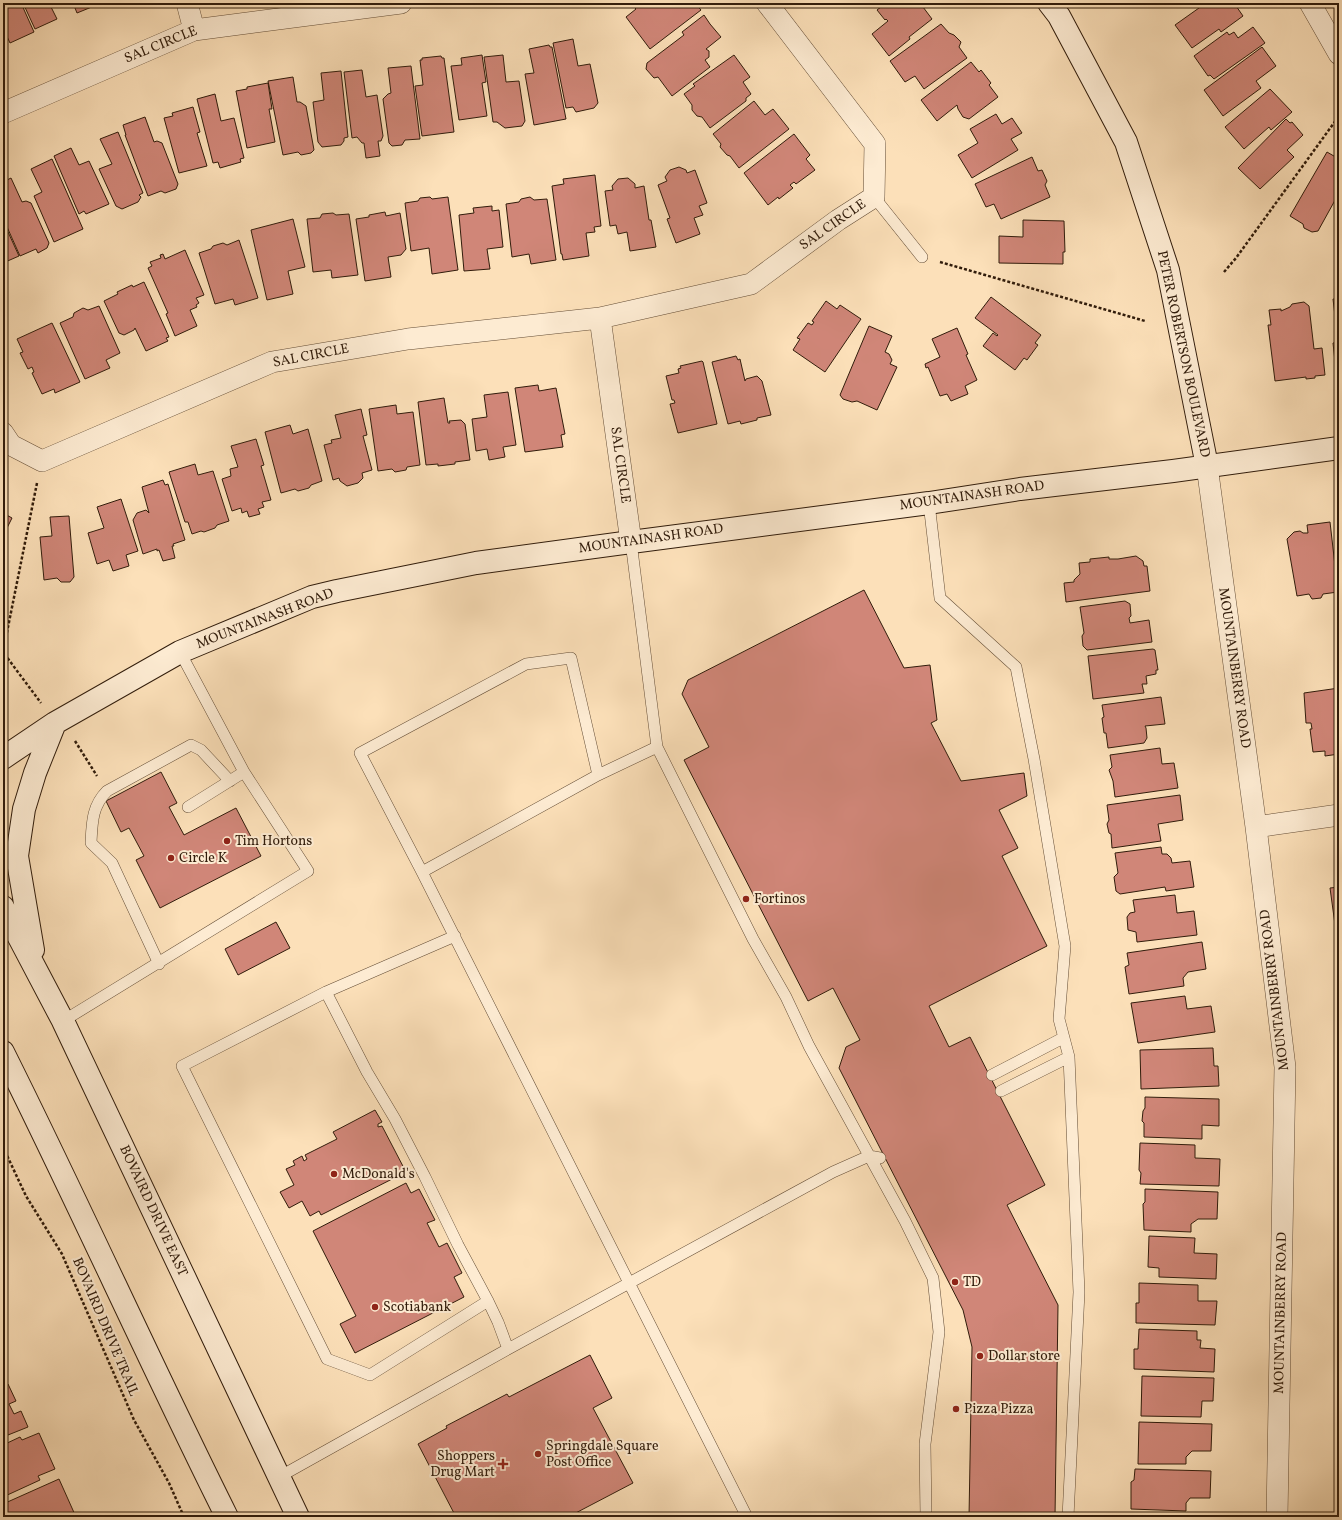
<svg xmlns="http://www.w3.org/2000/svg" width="1342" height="1520" viewBox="0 0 1342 1520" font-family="Vollkorn,serif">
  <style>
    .building { fill: #d08678; stroke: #311c0b }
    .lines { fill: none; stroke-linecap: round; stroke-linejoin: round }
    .lane-casing { stroke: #644d36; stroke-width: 12 }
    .street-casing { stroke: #644d36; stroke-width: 22 }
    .secondary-casing { stroke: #311c0b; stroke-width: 24 }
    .path { stroke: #311c0b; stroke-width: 2.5; stroke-dasharray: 3 2; stroke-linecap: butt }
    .lane { stroke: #fdebd2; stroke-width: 11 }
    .street { stroke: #fdebd2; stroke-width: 21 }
    .secondary { stroke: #fdebd2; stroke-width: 22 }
    .poi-dot { fill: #8f2418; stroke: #fdebd2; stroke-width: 1.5 }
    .labels { text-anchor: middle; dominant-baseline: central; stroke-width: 4; stroke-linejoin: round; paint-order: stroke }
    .street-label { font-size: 14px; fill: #311c0b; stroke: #fdebd2 }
    .poi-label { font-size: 14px; fill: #311c0b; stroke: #fdebd2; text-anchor: start }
  </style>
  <rect width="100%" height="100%" fill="#fce0b9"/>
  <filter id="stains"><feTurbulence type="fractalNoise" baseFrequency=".005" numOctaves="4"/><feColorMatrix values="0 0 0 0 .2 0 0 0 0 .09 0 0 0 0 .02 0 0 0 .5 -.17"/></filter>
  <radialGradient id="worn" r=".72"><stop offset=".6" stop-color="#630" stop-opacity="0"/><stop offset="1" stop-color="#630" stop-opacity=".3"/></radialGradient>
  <path class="building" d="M3,3h18l13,29 -24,11 -7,-15z
    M23,3h26l8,16 -22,10z
    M73,3h26v1l-22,9z
    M640,3h55l6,7 -51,39 -24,-32 10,-8 -2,-2z
    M886,3h43l-6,4 9,12 -23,18 1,2 -21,17 -17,-22 16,-13 -2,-2 -1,1 -8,-10z
    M1168,3h9l-8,3z
    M1206,3h28l9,13 -22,16 -2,-3 -27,19 -17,-23z
    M704,15l6,9 11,13 -15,12 3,2v6l-4,3 5,7 -38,29 -14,-19 -4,1 -8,-9 1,-6 37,-28 -2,-3z
    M941,24l8,9 5,2 7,7 -2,5 8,11 -43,31 -9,-13 -10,6 -15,-21z
    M1253,27l12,16 -51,36 -4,-4 -2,1 -14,-20 33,-24 2,3 5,-3 4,6z
    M573,39l5,27 12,-2 8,39 -4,5 -18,4 -3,-5 -7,1 -13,-65z
    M549,45l1,2h2l14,72 -32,6 -9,-51 9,-1 -5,-24z
    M1262,47l14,19 -20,15 5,7 -38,28 -19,-26z
    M482,55l4,27 -4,1 5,33 -28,4 -8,-54 11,-1 -1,-7z
    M503,55l3,27 13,-1 6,40 -3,5 -17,2 -8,-6h-4l-9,-65z
    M734,55l16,22 -7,5 8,12 -5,4v3l-36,27 -8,-11 -5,-1 -5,-6v-5l-8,-11 11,-8 -2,-2z
    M441,56l1,2h2l10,74 -32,4 -7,-50 8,-1 -3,-25h2v-2z
    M971,62l8,10 2,-2 10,13 -2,2 9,12 -29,22 -6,-2 -5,-8 -1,-4 -20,16 -16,-21z
    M411,66l9,73 -15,1 -3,5 -10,1 -3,-3 -6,-44 5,-5 3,-1 -3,-25z
    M362,70l4,27 11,-2 6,41 -2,5h-3l2,15 -14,2 -2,-15h-2l-5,-6 -5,1 -8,-66z
    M341,71l7,66 -4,1v3l-3,4 -19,2 -4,-5 -5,-40 11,-2 -3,-27z
    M293,77l4,25h3l6,4 8,44 -3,3 -10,2 -3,-3 -15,3 -15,-74z
    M268,83l4,26h-3l6,33 -28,6 -11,-57 11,-2v-2z
    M1270,89l22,23 -21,18 -2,-3 -25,22 -19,-22z
    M215,94l6,27 13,-3 10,40 -4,1 1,3 -21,6 -2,-6 -5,1 -16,-64z
    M754,101l11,14 8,-6 16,20 -50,39 -9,-12 -3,-1 -7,-8 1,-3 -8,-10z
    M193,107l7,25 -3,1 10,33 -28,7 -15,-55 9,-2 -1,-3z
    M996,114l6,10 10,-6 10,15 -11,6 7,11 -46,28 -14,-23 20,-12 -8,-14z
    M145,117l9,25 3,-1 5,2 16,41 -2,5 -11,4 -4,-2 -13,5 -23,-61h1l-3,-10z
    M1286,119l4,4 2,-1 11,13 -16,15 7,7 -34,32 -22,-21z
    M118,132l25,61 -4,2 2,2 -3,5 -16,7 -6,-3 -17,-37 13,-5 -12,-25z
    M794,134l16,21 -4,4 9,11 -19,14 -2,-2 -4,3 3,3 -14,11 -1,-2 -10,8 -24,-32z
    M71,148l8,17 10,-4 20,43 -23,10 -2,-3 -5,3 -25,-58z
    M1327,152l12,7v19l-4,8 2,1 2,6 -21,38 -6,1 -8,-4 -1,-4 -13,-8z
    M1032,157l6,14 4,-1 5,11 -2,4 5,12 -49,22 -7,-15 -8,3 -11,-23z
    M52,159l31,70 -29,13 -20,-46 8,-4 -11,-23z
    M679,167l7,3 1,3 8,-3 12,33 -8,3 4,9 -9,3 6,16 -24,9 -9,-24 3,-1 -12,-33 9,-4 -2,-4 5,-7z
    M595,175l6,51 -7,1 1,5 -9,1 3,23 -26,4 -1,-6h-1l-9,-68 12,-2 -1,-5z
    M11,178l11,24 4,-1 5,2 18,40 -2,5 -9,5 -2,-4 -16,7 -17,-38v-36z
    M628,178l7,6v4l9,-2 5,34h2l5,27 -26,4 -3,-19 -9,2 -2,-9 -6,1 -5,-35 8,-1 -1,-4 6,-7z
    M430,197l2,2 16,-2 10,73 -26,4 -3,-26 -18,3 -6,-48 13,-2 2,-3z
    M530,197l4,3 13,-1 9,61 -25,4 -2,-10 -17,3 -6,-53 13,-2 2,-3z
    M492,206v5l7,-1 4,37 -16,2 3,20 -26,2 -5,-56 15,-2 -1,-5z
    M385,212l1,4 14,-3 6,36 -5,6 -13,2 3,20 -26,4 -9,-62 13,-2v-2z
    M333,213l3,2 13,-1 9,61 -26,3 -1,-8 -18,2 -6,-53 13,-1 2,-4z
    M293,219l12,48 -17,4 5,23 -26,6 -16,-70z
    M1023,220l41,1 1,31h-2v12l-64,-1v-27l24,1z
    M3,221l16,35 -16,7z
    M239,240l19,58 -23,7 -2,-6 -18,5 -16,-51 12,-4 2,-3 10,-3 4,2z
    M185,250l19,45 -8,3 3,5 -3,2 1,2 -7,3 7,16 -22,10 -9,-22 2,-1 -20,-45 4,-2 -2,-4 11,-4 -1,-3 3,-1 2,5z
    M144,282l25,55 -3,1 2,3 -22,10 -11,-23 -1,2 -10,5 -5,-2 -15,-32 14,-7 -1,-2 15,-7 1,2z
    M991,297l50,38 -6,8 3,2 -11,15 -3,-2 -9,12 -32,-24 10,-13 4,3 1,-1 -23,-17z
    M1333,299h6v72h-3l-3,-28 5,-1z
    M826,301l11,8 3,-4 21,14 -36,53 -32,-22 7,-11 -3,-1 11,-15 4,2 2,-3 -2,-1z
    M1304,302l5,4 5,43 8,-1 3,27 -10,1v2l-9,1v-2l-31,4 -7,-56h3l-2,-15 12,-1v2l9,-4 2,-3z
    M99,306l21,47 -14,7 4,8 -25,11 -25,-56 13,-6 1,-4 9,-5 5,2z
    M52,323l28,59 -25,11 -1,-4 -12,5 -10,-21 2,-1 -2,-5 -4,2 -8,-16 3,-1 -6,-13z
    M869,326l23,10 -7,16 4,2 3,6 -2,4 7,3 -20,43 -20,-9 -5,1 -9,-3 -3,-4z
    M957,328l11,26 -2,1 11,25 -12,6 3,8 -17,7 -4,-7 -7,2 -12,-29 -2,1 -1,-4 15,-7 -8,-18z
    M736,356l2,4 2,-1 5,22 1,-2 11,-3 5,5 9,34 -14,3v2l-16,4 -1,-3 -12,3 -16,-62z
    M702,361l1,1 14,62 -39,9 -8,-29 5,-1 -1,-3h-2l-6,-24 13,-3 -1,-4 3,-1 -1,-2z
    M538,385l1,6 17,-3 9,46 -4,1 2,12 -38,5 -10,-64z
    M508,392l8,53 -13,2 2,10 -16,3 -2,-11 -11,2 -4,-32 15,-2 -3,-22z
    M444,398l4,25h2l-1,-2 12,-1 4,4 5,36 -15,2v2l-17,2v-2l-12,1 -8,-63z
    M396,405l1,9 16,-2 7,53 -13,2 -1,3 -11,2 -3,-3 -14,2 -9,-62z
    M361,409l6,26 -4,1 9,34 -10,3 1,5 -5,5 -11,3 -7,-5 -1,-3 -6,2 -9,-35 8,-2 -1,-3 10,-2 -6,-23z
    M290,425l3,9 15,-5 14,52 -11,4 -2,3 -11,3 -3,-2 -14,4 -16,-61z
    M256,439l8,26 -3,1 10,34 -9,2 2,5 -6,2 2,5 -11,3 -2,-6 -5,2 -1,-5 -9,3 -10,-32 9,-3 -1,-7 8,-2 -7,-21z
    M195,464l3,11 15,-4 16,50 -12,4 -2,3 -11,4 -3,-1 -9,3 -4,-12h-3l-16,-50z
    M163,480l2,5 3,-1 17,56 -12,4 1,2h-2l3,12 -12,3 -4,-11 -2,1v-2l-14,5 -10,-34 4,-7 9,-3 3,3 -7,-26z
    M121,499l17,52 -12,4 3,11 -16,5 -4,-11 -12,4 -9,-31 16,-5 -7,-21z
    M3,513l9,5 -9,18z
    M69,516l5,61 -4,5h-9l-4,-4 -13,2 -4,-43 12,-1 -2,-19z
    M1330,522l8,70 -15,2 -2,4 -9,1 -3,-5 -12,2 -10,-57 7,-7 6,-1 3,2h5l-1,-8z
    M1136,556l7,5 1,5h3l3,25 -84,11 -2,-19 10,-1v-2l6,-6 -1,-11 11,-1v-3l19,-2v2h9z
    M864,590l40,78 26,-3 7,55 -6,3 30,58 63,-8 3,23 -28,14 19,38 -16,8 45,90 -118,60 20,41 21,-10 75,148 -38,20 51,100 -3,212h-86l3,-170 -9,-37 -124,-242 7,-21 14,-7 -27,-52 -25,13 -124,-241 25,-13 -27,-53 6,-14z
    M1125,601l5,3 1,12 -2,2 1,5 19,-3 3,22 -65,8 -4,-4 -1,-10 2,-3 -4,-26z
    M1153,649l2,1 3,20h-2v4l-10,2 1,8h-5l2,9 -51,6 -5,-43z
    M1339,688v66l-14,2v-5l-12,1 -3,-23h2l-1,-6h-5l-2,-30z
    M1161,697l4,27 -20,2 1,2 1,10 -3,5 -36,5 -2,-15h-2l-2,-15 2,-1 -2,-12z
    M1160,748l2,16 12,-1 4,25 -63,9 -2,-16 -4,-11 3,-3 -2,-12z
    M161,772l16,31 -8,4 15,28 52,-27 25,48 -101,52 -24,-48 8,-4 -15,-28 -8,4 -15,-31z
    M1180,795l3,25 -25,4 3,17 -49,7 -1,-14 -2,-1 -2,-9 2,-4 -2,-15z
    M1161,847l1,7h5l4,4 1,5 18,-2 4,26 -28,4 -1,-4 -45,7 -4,-3 -2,-14 4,-4 -3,-20z
    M1339,887v67l-9,-66z
    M1175,895l2,18 17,-2 3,24 -60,7 -1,-10 -8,-2 -1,-13 3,-4 5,-1 -2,-12z
    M276,922l14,26 -52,27 -13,-26z
    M1202,942l4,27 -18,3 -5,6 1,8 -55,8 -4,-27 4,-2 -2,-12z
    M1185,996l2,13 24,-3 4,26 -77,11 -7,-40z
    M1213,1048l1,18h4l1,20 -78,3 -1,-39z
    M1145,1097l74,2v27l-17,-1v14l-58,-2v-14l-2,-2 1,-10 2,-3z
    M375,1110l7,12 -4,2v3l4,-1 24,46 -85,43 -2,-4 -9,5 -8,-15 -13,7 -9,-16 14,-7 -8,-16 9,-4 -2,-4 9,-5 2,5 3,-2 -2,-4 32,-16 -4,-7z
    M1140,1143l55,2v13l25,1 -1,27 -79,-2 1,-11 -2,-3z
    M406,1183l5,10 8,-4 16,31 -8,3 12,24 8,-4 15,30 -8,4 10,20 -109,56 -15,-29 16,-8 -43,-85z
    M1145,1189l73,3 -1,27h-19l-7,5v8l-47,-2 -1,-26 2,-2z
    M1149,1236l46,2 -1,15 23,1 -1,25 -57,-2v-9l-11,-1z
    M1139,1283l59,2v16h19l-2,24 -79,-2v-20h3z
    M1139,1329l58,2v9h4l-1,8 15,1 -1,23 -80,-3v-20h4z
    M590,1355l22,43 -19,10 40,75 -65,34h-112l-38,-73 29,-16 -1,-2 61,-32 2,3z
    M1142,1376l72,2 -1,23h-11l-1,16 -60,-1z
    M8,1384l8,17 -7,3 5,10 7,-3 7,16 -25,10v-50z
    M1139,1422l73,2 -1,27h-19l-6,6v7h-48z
    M39,1433l16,36 -17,7 2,4 -37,17v-52l17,-8 2,3z
    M1135,1469l76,2 -1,27h-20l-4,5v8l-55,-2v-27l3,-2z
    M59,1479l17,38h-73v-13z
    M1137,1515l43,2h-43z"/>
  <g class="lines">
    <defs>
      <path id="lane" d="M874,197l48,60
        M929,503l11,95 76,69 18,92 31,187 -6,73 10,38 10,235 -11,225
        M631,542l26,205 96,192 33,58 23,49 96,175 28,57 6,54 -14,112 1,73
        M598,775l-27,-117 -45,6 -166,89 62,119 325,645
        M188,807l56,-35
        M422,872l176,-97 59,-28
        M455,936l-129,56 -144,74 145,293 43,16 118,-74 10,21 10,27
        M159,964l-47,-101 -21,-20c1,-20 1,-37 16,-52l84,-46 10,5 29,31
        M326,992l41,80 28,47 30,58 33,68 30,56
        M63,1021l245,-150 -64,-99 -64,-120
        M992,1075l71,-37
        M1001,1091l68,-34
        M279,1477l229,-128 325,-177 36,-16 11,2"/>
      <path id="street" d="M187,3l7,27
        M1310,3l29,51
        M3,113l191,-83 207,-27
        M600,318l31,224
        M3,433l8,12 31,16 230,-99 136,-23 192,-21 151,-34 87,-64 36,-23 1,-53 -108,-141
        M1207,466l49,361 29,240 -8,450
        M1256,827l83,-12"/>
      <path id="secondary" d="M1049,3l10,13 67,126 42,128 39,196
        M3,758l52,-35 125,-71 132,-55 25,-6 139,-28 155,-21 298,-39 91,-14 153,-18 166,-23
        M3,907l60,114 235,496
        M33,950l-16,-94 7,-47 11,-36 20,-50
        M3,1052c77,154 147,311 224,465"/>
    </defs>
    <use href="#lane" class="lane-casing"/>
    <use href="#street" class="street-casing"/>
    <use href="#secondary" class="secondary-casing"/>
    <path class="path" d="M940,262l205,59
      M1224,272l12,-14 103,-142
      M37,483l-34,169 38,51
      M75,741l22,35
      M3,1147l23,49 36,58 72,166 35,63 15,34"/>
    <use href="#lane" class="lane"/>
    <use href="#street" class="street"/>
    <use href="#secondary" class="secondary"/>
  </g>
  <g class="poi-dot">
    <circle cx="227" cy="841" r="4"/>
    <circle cx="171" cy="858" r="4"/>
    <circle cx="746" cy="899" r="4"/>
    <circle cx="334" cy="1174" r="4"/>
    <circle cx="955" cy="1282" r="4"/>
    <circle cx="375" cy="1307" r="4"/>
    <circle cx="980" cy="1356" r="4"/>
    <circle cx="956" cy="1409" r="4"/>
    <circle cx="538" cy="1454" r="4"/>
    <path d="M501 1458h4v4h4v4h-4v4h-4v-4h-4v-4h4z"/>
  </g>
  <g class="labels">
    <g class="street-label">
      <text transform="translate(161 45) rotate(-22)">SAL CIRCLE</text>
      <text transform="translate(833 225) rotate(-35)">SAL CIRCLE</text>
      <text transform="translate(1183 354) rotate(78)">PETER ROBERTSON BOULEVARD</text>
      <text transform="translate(311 356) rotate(-11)">SAL CIRCLE</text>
      <text transform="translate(620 465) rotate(82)">SAL CIRCLE</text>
      <text transform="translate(972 496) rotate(-8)">MOUNTAINASH ROAD</text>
      <text transform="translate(651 539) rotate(-8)">MOUNTAINASH ROAD</text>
      <text transform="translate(265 619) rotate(-21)">MOUNTAINASH ROAD</text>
      <text transform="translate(1234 668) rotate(82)">MOUNTAINBERRY ROAD</text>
      <text transform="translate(1275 990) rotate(-97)">MOUNTAINBERRY ROAD</text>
      <text transform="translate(153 1211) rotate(65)">BOVAIRD DRIVE EAST</text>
      <text transform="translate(1281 1313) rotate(-89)">MOUNTAINBERRY ROAD</text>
      <text transform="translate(105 1327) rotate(67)">BOVAIRD DRIVE TRAIL</text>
    </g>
    <g class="poi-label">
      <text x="235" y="841">Tim Hortons</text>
      <text x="179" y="858">Circle K</text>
      <text x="754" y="899">Fortinos</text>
      <text x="342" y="1174">McDonald's</text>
      <text x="963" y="1282">TD</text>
      <text x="383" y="1307">Scotiabank</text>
      <text x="988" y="1356">Dollar store</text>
      <text x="964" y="1409">Pizza Pizza</text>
      <text x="546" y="1446">Springdale Square<tspan x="546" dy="16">Post Office</tspan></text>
      <text x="495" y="1456" text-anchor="end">Shoppers<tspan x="495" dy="16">Drug Mart</tspan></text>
    </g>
  </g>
  <rect width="1342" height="1520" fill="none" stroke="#fce0b9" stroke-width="16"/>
  <rect x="4" y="4" width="1334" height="1512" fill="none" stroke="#311c0b" stroke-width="2"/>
  <rect x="8" y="8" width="1326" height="1504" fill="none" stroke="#311c0b"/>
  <rect width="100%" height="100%" filter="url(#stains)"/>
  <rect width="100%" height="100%" fill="url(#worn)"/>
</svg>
